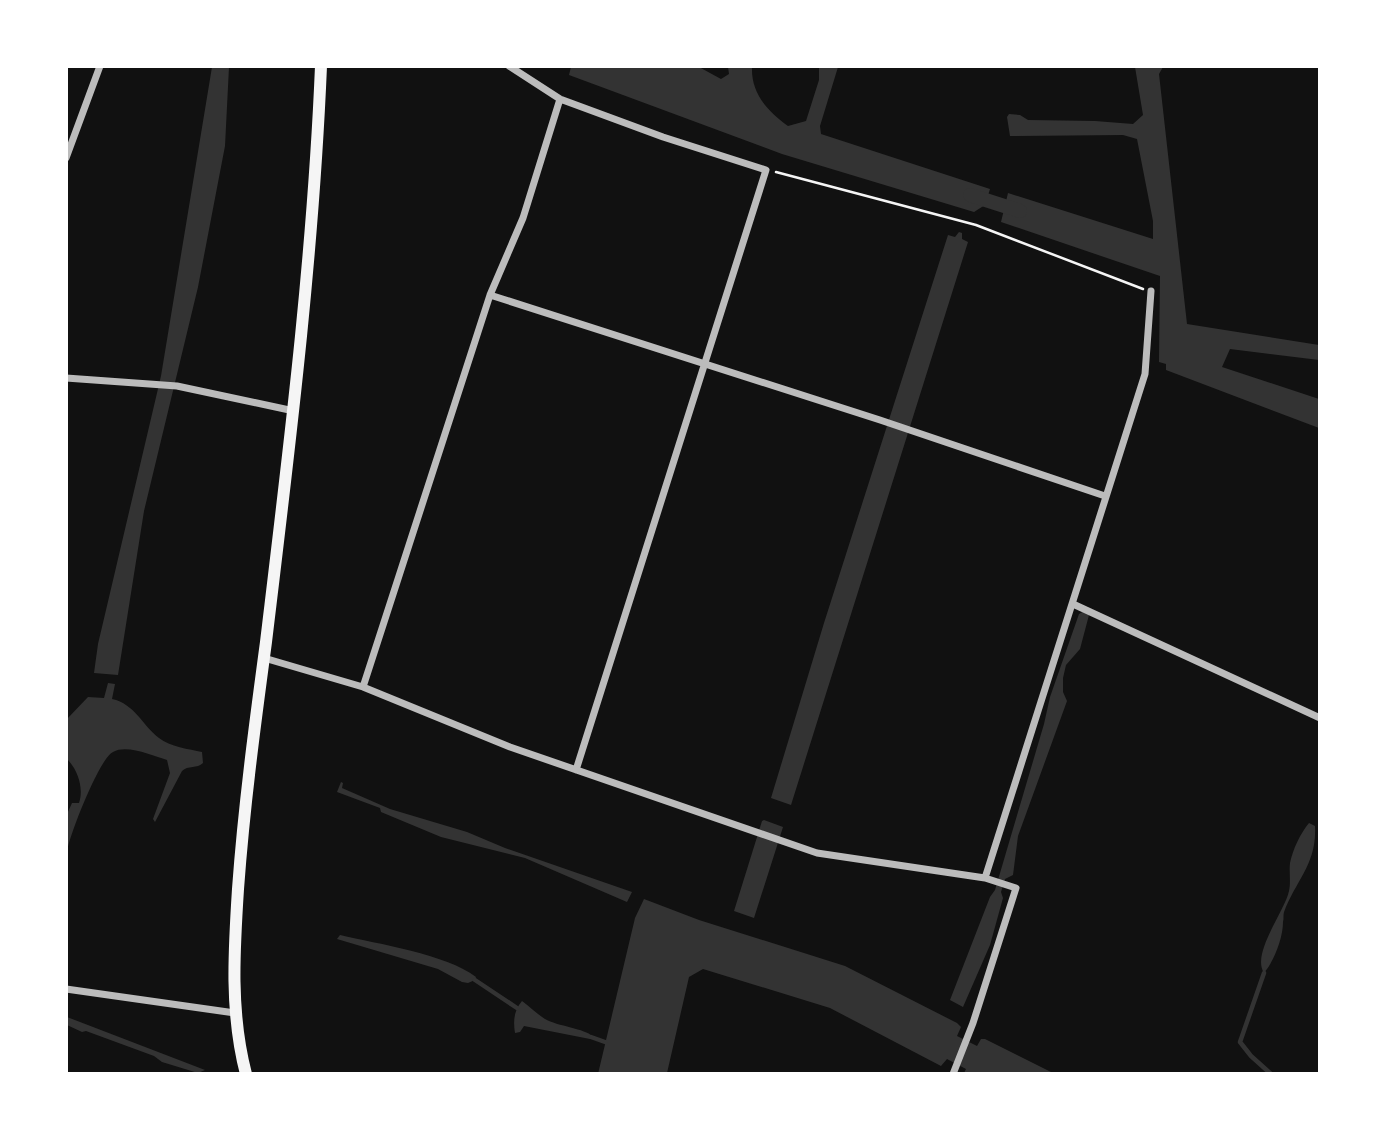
<svg xmlns="http://www.w3.org/2000/svg" width="1386" height="1140" viewBox="0 0 1386 1140" font-family="Rubik,sans-serif">
  <style>
    .water { fill: #333 }
    .lines { fill: none; stroke-linecap: round; stroke-linejoin: round }
    .stream { stroke: #333; stroke-width: 4.5 }
    .canal { stroke: #333; stroke-width: 14 }
    .path { stroke: #f5f5f5; stroke-width: 2.5 }
    .minor { stroke: #bcbcbc; stroke-width: 7 }
    .secondary { stroke: #f5f5f5; stroke-width: 12 }
  </style>
  <rect width="100%" height="100%" fill="#111"/>
  <path class="water" d="M212,67h17l-4,79 -27,141 -54,224 -26,164 -24,-2 4,-29 63,-268z
    M699,67l22,12 8,-5 -1,-7h24c-1,26 15,44 36,59l18,-5 13,-41v-13h19l-18,59 1,8 169,55 -5,16 -11,7 -192,-58 -213,-79 2,-8z
    M1135,67h28l-4,7 28,250 132,21v15l-89,-11 -8,18 97,32v29l-153,-58v-6l-7,-2 1,-86 -159,-54 7,-29 145,46v-18l-16,-82 -14,-4 -113,1 -3,-19 2,-3 11,1 8,5 67,1 38,3 10,-9z
    M959,232l3,1v6l6,3 -177,563 -20,-7 53,-175 124,-388 7,2z
    M1084,611l5,4 -9,34 -14,16 -3,13v14l4,9 -49,135 -5,39 -8,4 -4,13 2,6 -13,47 -27,62 -13,-7 40,-103 5,-7 49,-166 6,-27 29,-83z
    M108,683l7,1 -3,15c23,5 30,26 47,39 11,9 30,11 43,14l1,11c-6,6 -15,2 -21,8l-27,51 -2,-3 17,-46 -3,-13c-14,-4 -40,-16 -54,-8 -14,7 -43,82 -46,99v-37l5,-11h7c5,-15 -1,-33 -12,-44v-40l21,-22 16,1z
    M341,782l2,1 -1,5 48,21 77,23 38,16 127,44 -5,10 -102,-44 -84,-21 -60,-25 -1,-4 -43,-16z
    M764,820l19,7 -29,91 -20,-7 28,-90z
    M1309,823l6,3c2,38 -19,54 -31,86 -1,3 0,7 -1,10 0,16 -9,39 -19,51 -13,-20 21,-62 25,-82 2,-9 0,-19 1,-28 3,-14 10,-29 19,-40z
    M644,899l55,21 146,46 112,57 4,4 -4,9 20,10 4,-7h4l68,34h-89l2,-4 -19,-10 -6,7 -111,-58 -127,-39 -14,8 -22,96 -69,1 37,-156z
    M340,935c38,9 106,19 136,42l-1,3 -7,3 -6,-1 -24,-13 -101,-30z
    M522,1001c8,6 15,13 23,18 12,7 41,10 47,17l-2,3 -66,-13 -4,6 -5,1c-2,-12 -1,-23 7,-32z
    M67,1017l138,53 -7,3 -36,-11 -8,-6 -68,-25 -4,1 -15,-7z"/>
  <g class="lines">
    <path class="stream" d="M1264,973l-24,69 11,14 20,18
      M475,980l42,28
      M591,1037l14,5"/>
    <path class="canal" d="M970,195l50,16"/>
    <path class="path" d="M776,172l200,53 167,64"/>
    <path class="minor" d="M509,66l51,33 103,38 103,33 -190,600
      M66,158l34,-92
      M490,295l390,125 225,76
      M66,378l111,8 117,25
      M1073,604l247,114
      M264,658l99,29 147,60 307,106 168,25 31,10 -43,135 -20,51
      M363,687l127,-392 33,-77 37,-119
      M985,878l160,-504 6,-83
      M66,989l169,24"/>
    <path class="secondary" d="M246,1074c-16,-61 -12,-123 -8,-185 6,-83 17,-165 28,-247 23,-192 47,-383 55,-576"/>
  </g>
  <rect width="1386" height="1140" fill="none" stroke="#ffffff" stroke-width="136"/>
</svg>
